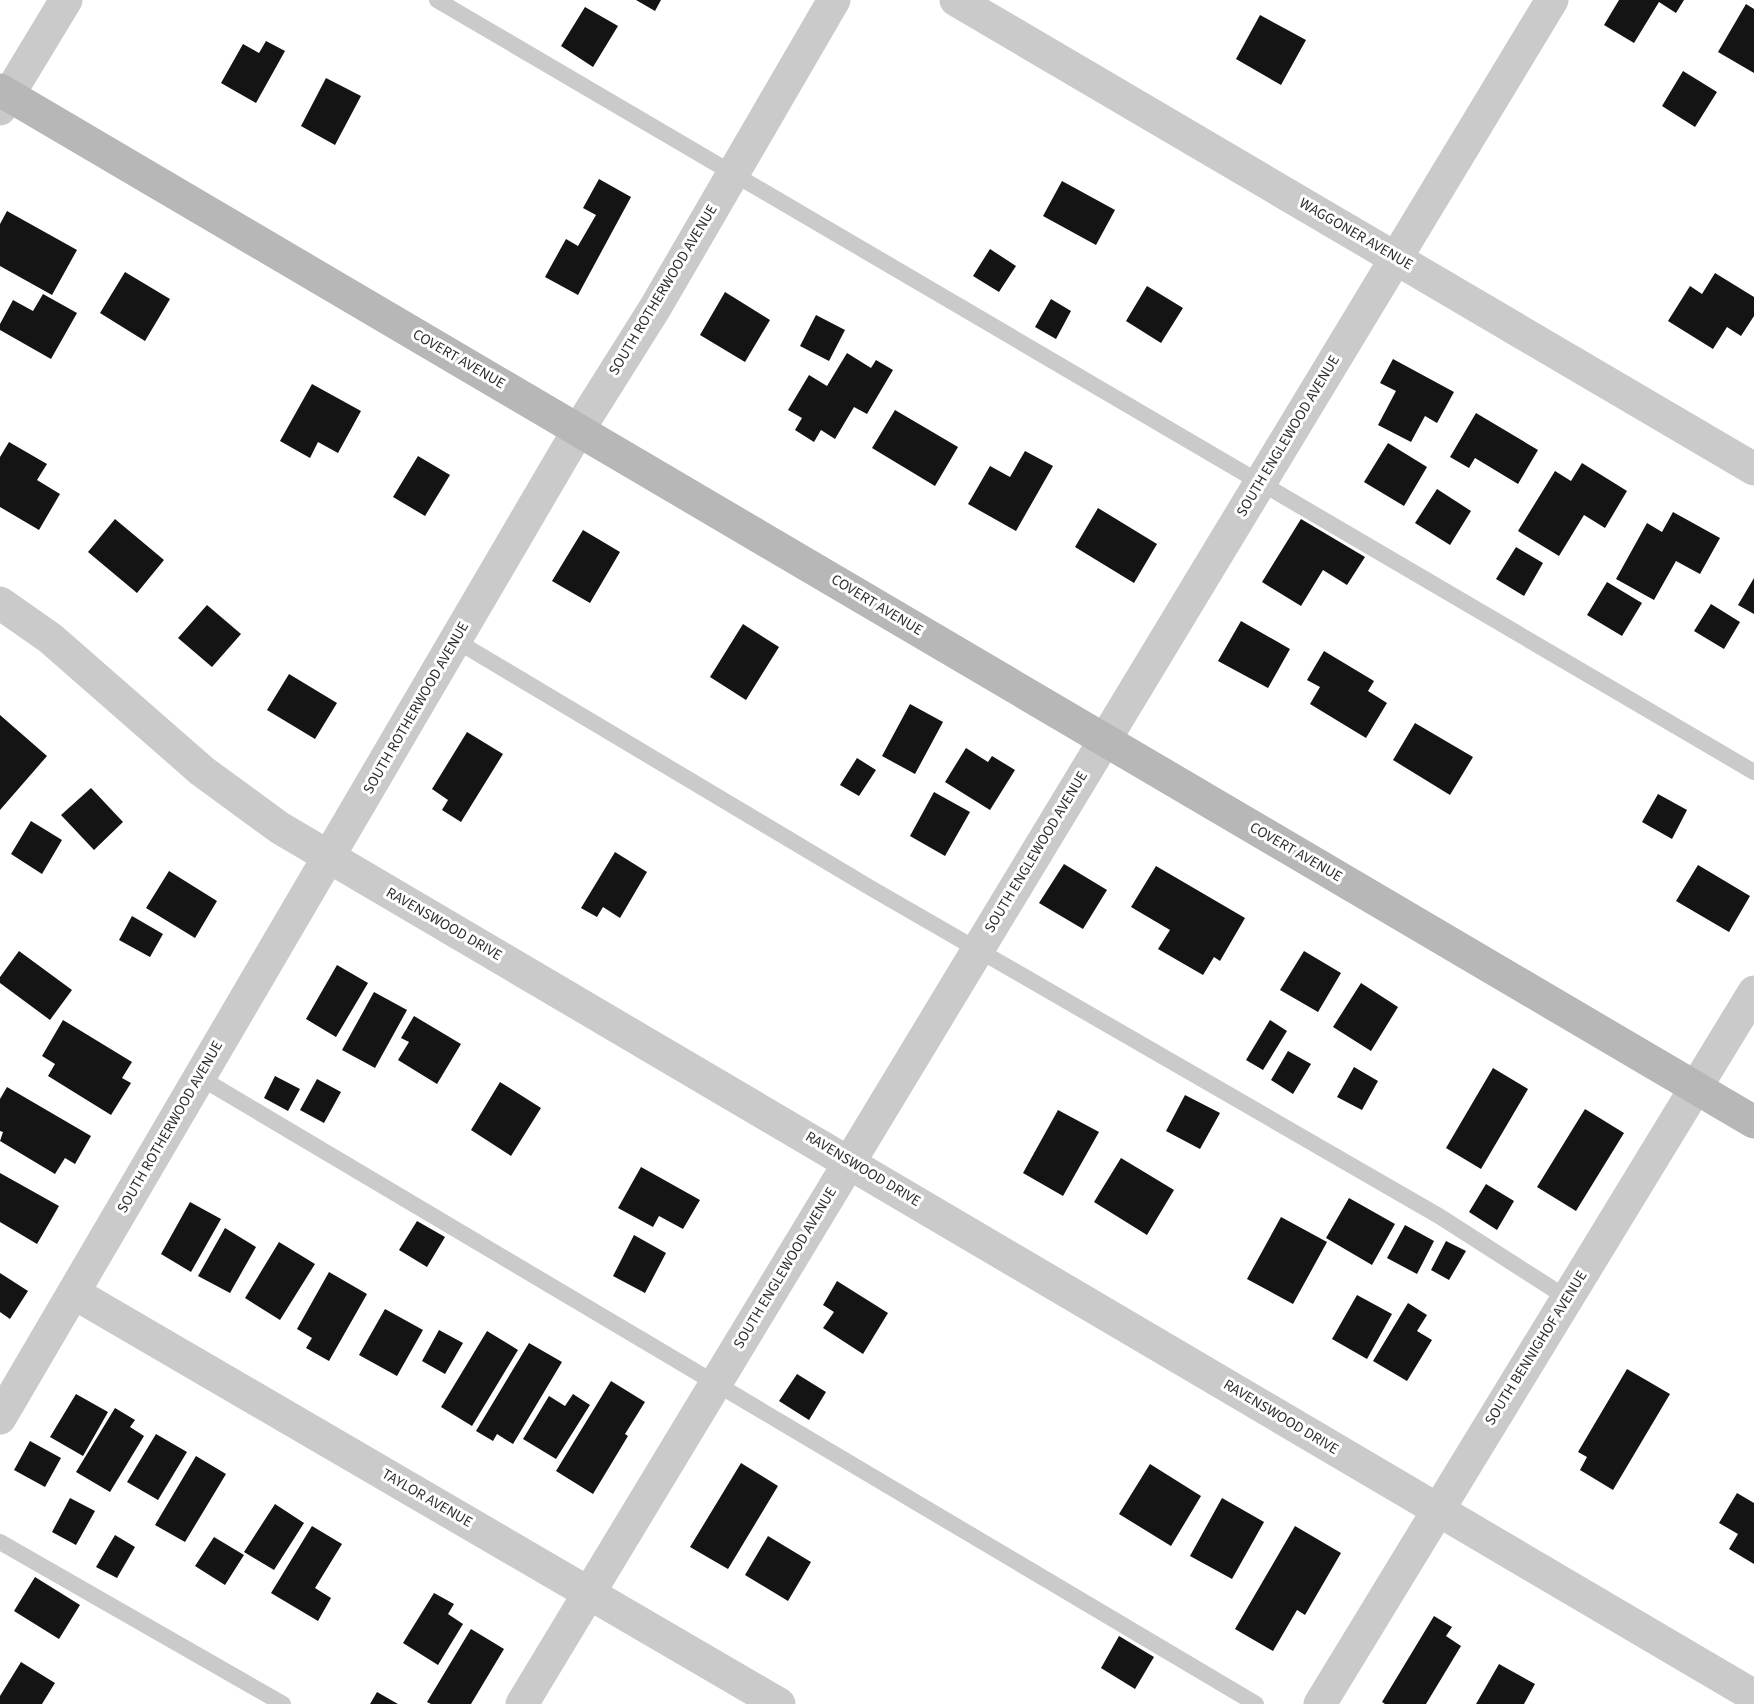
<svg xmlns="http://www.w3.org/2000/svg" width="1754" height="1704" viewBox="0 0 1754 1704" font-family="'Source Sans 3',sans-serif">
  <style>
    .building { fill: #141414 }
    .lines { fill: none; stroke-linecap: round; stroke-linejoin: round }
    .lane { stroke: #cacaca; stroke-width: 16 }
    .street { stroke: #cacaca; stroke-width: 33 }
    .secondary { stroke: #b7b7b7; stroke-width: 33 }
    .labels { text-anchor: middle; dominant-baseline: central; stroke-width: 6; stroke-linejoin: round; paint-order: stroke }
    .street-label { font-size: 15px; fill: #2d2d2d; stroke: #fff }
  </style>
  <rect width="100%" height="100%" fill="#fff"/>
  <path class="building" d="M636,0h25l-6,11z
    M1619,0h65l-8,13 -17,-11 -25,41 -30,-18z
    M1746,4l8,5v64l-36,-21z
    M585,7l33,19 -25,41 -32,-21z
    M1260,15l46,25 -25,45 -45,-26z
    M266,41l19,10 -29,52 -35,-20 22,-39 16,9z
    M1683,71l34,21 -22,35 -33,-21z
    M326,78l35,18 -26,49 -34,-19z
    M599,179l32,18 -53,98 -33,-18 21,-38 12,7 18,-31 -13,-7z
    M1062,181l53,29 -19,35 -53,-29z
    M7,211l70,39 -25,45 -52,-29v-42z
    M990,249l26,17 -17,26 -26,-16z
    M125,272l45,27 -25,42 -45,-28z
    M1715,273l39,24v19l-13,20 -14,-9 -14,22 -45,-28 22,-35 12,8z
    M1147,286l36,22 -22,35 -35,-22z
    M725,292l45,28 -25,42 -45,-27z
    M43,294l34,19 -26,46 -51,-29v-6l13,-24 20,11z
    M1051,299l20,12 -15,28 -21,-12z
    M816,315l29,15 -16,31 -29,-15z
    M847,353l24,15 5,-8 17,10 -26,44 -13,-7 -19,32 -14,-9 -7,12 -19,-12 7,-12 -14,-8 21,-35 18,11z
    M1393,359l61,33 -17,31 -12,-7 -14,26 -33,-17 18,-34 -16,-8z
    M312,384l49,27 -23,42 -20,-11 -8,16 -30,-17z
    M895,410l63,37 -23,39 -63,-38z
    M1476,413l62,37 -20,34 -43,-26 -6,10 -19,-11z
    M9,442l38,22 -10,16 23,14 -21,36 -39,-23v-50z
    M1388,443l39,24 -23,39 -40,-24z
    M1025,451l28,15 -37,65 -48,-27 22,-38 20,11z
    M418,456l32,19 -25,41 -32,-19z
    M1582,463l45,28 -22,37 -21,-13 -25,41 -41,-25 37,-60 16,10z
    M1437,489l34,22 -21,34 -35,-22z
    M1098,508l59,36 -23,39 -59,-36z
    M1673,512l47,26 -20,36 -24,-13 -22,39 -38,-21 31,-56 15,9z
    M115,519l49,41 -27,33 -49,-41z
    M1301,519l64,38 -18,28 -24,-15 -22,36 -39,-24z
    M583,530l37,22 -30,51 -38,-22z
    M1516,547l27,16 -19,33 -28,-17z
    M1754,578v36l-16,-9z
    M1607,582l35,21 -20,33 -35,-21z
    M1711,604l29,18 -16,27 -30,-18z
    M207,605l34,29 -29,33 -34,-29z
    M1241,621l49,28 -22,39 -50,-27z
    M743,624l36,23 -33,53 -36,-23z
    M1324,651l50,30 -6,10 19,12 -21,35 -56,-34 10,-17 -13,-7z
    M289,674l48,29 -22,36 -48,-29z
    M910,704l33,18 -28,52 -33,-18z
    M0,715l47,41 -47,54z
    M1415,723l58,34 -23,38 -57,-35z
    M467,732l36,22 -42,68 -19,-12 6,-10 -16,-11z
    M966,748l22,14 4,-6 23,14 -25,40 -45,-28z
    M857,758l19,12 -17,26 -19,-11z
    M91,788l32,34 -29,28 -33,-35z
    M934,792l36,20 -25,44 -35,-20z
    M1658,794l29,16 -15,29 -30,-17z
    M31,821l31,19 -20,34 -31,-20z
    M615,852l32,20 -27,46 -17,-11 -6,10 -16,-9z
    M1064,864l43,26 -24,39 -44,-26z
    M1698,865l52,31 -21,36 -53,-31z
    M1156,866l89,52 -25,43 -6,-4 -11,18 -45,-26 12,-19 -39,-23z
    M169,871l48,30 -22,37 -49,-30z
    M132,916l31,18 -13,23 -31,-17z
    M19,951l53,39 -22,30 -50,-37v-6z
    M1304,951l37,22 -23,39 -38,-22z
    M337,965l31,18 -32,54 -30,-18z
    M1361,983l37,24 -27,44 -38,-24z
    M374,992l33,18 -32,58 -33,-18z
    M414,1016l47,28 -24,40 -39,-24 11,-18 -8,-4z
    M63,1020l69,42 -10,16 9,5 -20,32 -63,-39 7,-12 -13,-8z
    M1270,1020l17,11 -24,39 -17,-10z
    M1288,1051l23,13 -18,30 -22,-14z
    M1354,1067l24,14 -16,29 -25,-13z
    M1493,1068l35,21 -47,80 -35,-21z
    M275,1076l25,13 -12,22 -24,-13z
    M317,1079l24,13 -17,31 -24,-13z
    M500,1082l41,26 -30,48 -40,-26z
    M7,1087l84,49 -16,28 -10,-6 -10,16 -55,-33 3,-9 -3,-1v-32z
    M1185,1095l35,18 -20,36 -34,-18z
    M1585,1109l39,24 -48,78 -39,-24z
    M1058,1110l41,22 -36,64 -40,-23z
    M1121,1158l53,32 -27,45 -53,-33z
    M641,1167l59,33 -17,29 -24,-13 -6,11 -35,-19z
    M0,1173l59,33 -22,38 -37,-22z
    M1486,1184l28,17 -17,29 -28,-18z
    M1349,1198l46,26 -23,41 -46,-27z
    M190,1202l31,17 -30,53 -30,-18z
    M1281,1217l46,25 -34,62 -46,-25z
    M417,1221l28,16 -18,30 -28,-17z
    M1405,1225l29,16 -17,33 -30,-16z
    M225,1228l31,19 -26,46 -32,-17z
    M634,1235l32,18 -21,40 -32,-17z
    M1446,1241l20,10 -17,29 -18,-10z
    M279,1242l36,22 -35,56 -35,-22z
    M329,1272l38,22 -38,67 -23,-13 6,-10 -15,-9z
    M0,1273l28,18 -18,28 -10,-7z
    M837,1281l51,32 -25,41 -40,-26 11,-16 -11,-7z
    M1357,1295l35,19 -25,45 -35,-20z
    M1408,1303l19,12 -10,16 15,9 -25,41 -34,-20z
    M385,1309l38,21 -26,46 -38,-21z
    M439,1330l24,13 -18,31 -23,-13z
    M487,1331l31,19 -46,76 -31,-19z
    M529,1343l33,19 -49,82 -16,-10 -4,7 -17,-10z
    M1627,1369l43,25 -57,96 -33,-20 7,-13 -9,-5z
    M797,1374l29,18 -17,28 -30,-19z
    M611,1381l34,21 -20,32 3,2 -35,58 -37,-23z
    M76,1394l32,18 -25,44 -33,-19z
    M573,1394l17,11 -34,54 -33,-20 26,-43 16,10z
    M115,1408l20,12 -5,7 14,9 -34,56 -34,-20z
    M156,1434l31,18 -29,48 -31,-18z
    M30,1441l31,17 -16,29 -31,-17z
    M196,1456l30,18 -41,68 -30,-17z
    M741,1463l37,23 -50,83 -38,-22z
    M1150,1464l51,32 -30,50 -52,-32z
    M1737,1493l17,10v61l-25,-15 9,-15 -19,-11z
    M70,1498l25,13 -19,34 -24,-13z
    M1222,1498l42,24 -32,57 -42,-23z
    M275,1504l29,19 -30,47 -30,-18z
    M312,1526l30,18 -27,44 16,10 -13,23 -47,-28z
    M1295,1526l46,27 -36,62 -8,-5 -24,41 -38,-22z
    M115,1535l20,12 -18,31 -21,-11z
    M768,1536l43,26 -23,39 -43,-26z
    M214,1537l30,18 -19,30 -30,-19z
    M35,1577l45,28 -21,34 -45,-28z
    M434,1593l20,11 -6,10 15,10 -25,41 -35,-22z
    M1434,1616l18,11 -6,9 15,10 -35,58h-41l-3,-2z
    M471,1629l33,20 -33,55h-40l-4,-2z
    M1119,1636l35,21 -19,32 -34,-21z
    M21,1662l34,21 -13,21h-42v-8z
    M1499,1664l36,20 -11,20h-48z
    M377,1692l21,12h-28z"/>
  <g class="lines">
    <path class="lane" d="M437,0l1317,772
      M455,640l414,247 570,329 128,82
      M199,1077l1057,627
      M0,1542l283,162"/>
    <path class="street" d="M956,0l798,469
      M0,109l66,-109
      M0,603l50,35 152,133 78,57 1474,868
      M74,1293l705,411
      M0,1418l579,-989 76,-121 179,-308
      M522,1704l1030,-1704
      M1320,1704l434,-712"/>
    <path class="secondary" d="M0,90l1754,1032"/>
  </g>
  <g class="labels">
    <g class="street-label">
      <text transform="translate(1356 234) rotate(30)">WAGGONER AVENUE</text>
      <text transform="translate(663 290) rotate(-59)">SOUTH ROTHERWOOD AVENUE</text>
      <text transform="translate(459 359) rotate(30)">COVERT AVENUE</text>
      <text transform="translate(1288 436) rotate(-59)">SOUTH ENGLEWOOD AVENUE</text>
      <text transform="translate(877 605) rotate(31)">COVERT AVENUE</text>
      <text transform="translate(416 708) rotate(-60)">SOUTH ROTHERWOOD AVENUE</text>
      <text transform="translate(1036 852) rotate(-59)">SOUTH ENGLEWOOD AVENUE</text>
      <text transform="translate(1296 852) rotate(30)">COVERT AVENUE</text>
      <text transform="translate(444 924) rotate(30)">RAVENSWOOD DRIVE</text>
      <text transform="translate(170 1127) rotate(-60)">SOUTH ROTHERWOOD AVENUE</text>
      <text transform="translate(863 1169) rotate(31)">RAVENSWOOD DRIVE</text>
      <text transform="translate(785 1268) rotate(-59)">SOUTH ENGLEWOOD AVENUE</text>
      <text transform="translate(1536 1348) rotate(-58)">SOUTH BENNIGHOF AVENUE</text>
      <text transform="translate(1281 1417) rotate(31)">RAVENSWOOD DRIVE</text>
      <text transform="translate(427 1498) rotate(30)">TAYLOR AVENUE</text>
    </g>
  </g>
</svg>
